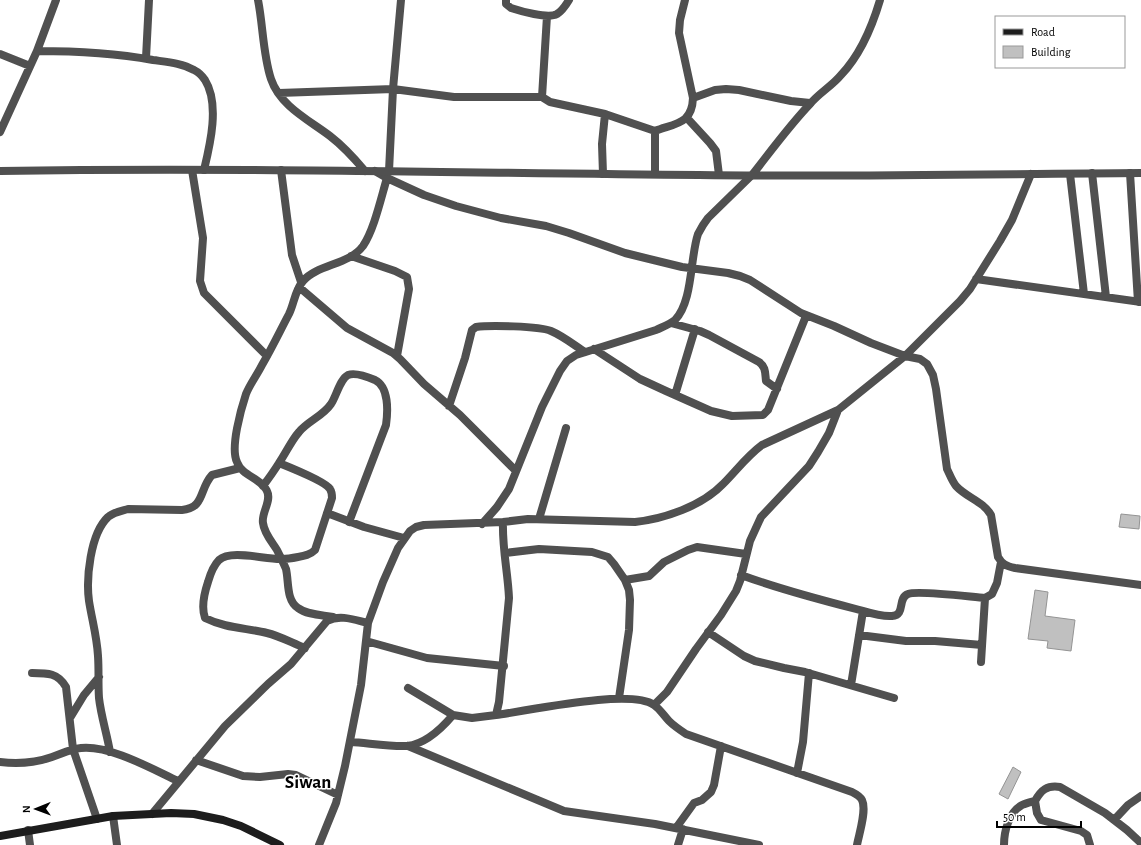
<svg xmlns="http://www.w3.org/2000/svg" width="1141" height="845" viewBox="0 0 1141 845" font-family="'Alegreya Sans',sans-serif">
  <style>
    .building { fill: #c0c0c0; stroke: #949494 }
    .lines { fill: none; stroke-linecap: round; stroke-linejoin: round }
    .minor { stroke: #505050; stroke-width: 8 }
    .tertiary { stroke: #505050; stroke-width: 8 }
    .secondary { stroke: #1d1d1d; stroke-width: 8 }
    .labels { text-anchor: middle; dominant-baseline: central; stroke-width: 3; stroke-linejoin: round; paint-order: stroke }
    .town-label { font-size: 19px; font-weight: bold; fill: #000; stroke: #fff }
  </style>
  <rect width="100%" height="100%" fill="#fff"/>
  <path class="building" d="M1121,514l19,2 -1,13 -20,-2z
    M1035,590l13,2 -3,24 30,4 -4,31 -24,-3 1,-7 -20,-2z
    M1013,767l8,5 -13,27 -9,-5z"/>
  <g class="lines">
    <path class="minor" d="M258,0c5,25 5,55 13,79 9,27 38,41 59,57 13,10 24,22 35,35
      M506,0v4l5,4c9,3 37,11 46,6 5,-3 9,-9 12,-14
      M685,0l-5,20 -1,13 14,65 22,-8 11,-1 13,1 52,11 19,2
      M547,16l-5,81 8,5 55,12 50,17v43
      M37,51c39,0 77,2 116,9 14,2 29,3 41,10 4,2 9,7 11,10 15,24 5,65 -1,90
      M0,54l30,12
      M146,58l3,-58
      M279,93l114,-4 61,8h88
      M687,118l23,25 6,8 3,24
      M655,131c21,-8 37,-7 38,-33
      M0,132l37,-81 19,-51
      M192,170l11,68 -3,43 4,12 63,63
      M281,170l11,85 9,27
      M375,171l12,7 37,17 32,11 45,12 45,8 23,7 56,20 57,14 46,6 12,3 10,4 51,33 33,13 37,17 34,13 15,3 7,5 6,11 3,14 11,80c3,6 5,12 9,17 11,12 27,15 35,29l7,42c4,7 8,9 17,11l126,17
      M389,171l4,-82 8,-89
      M1092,173l14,124
      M1130,173l8,129
      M603,174l-1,-30 3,-30
      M1070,174l14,120
      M351,256l44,15 12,6 2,12 -12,67
      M976,279l165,23
      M299,287l48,41 46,25 7,6 24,25 36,31 56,56
      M671,323l29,8 9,4 50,27c7,5 6,11 7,19l11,8
      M594,349l46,30 26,12 45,20 21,5 31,-1 5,-5 38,-94
      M675,395l20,-66
      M449,406l16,-48 7,-28 4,-3c13,-2 63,-1 75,4 12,5 23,14 34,21
      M279,463c10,4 47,19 51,26 2,3 2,6 2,9l-17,52c-5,5 -11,6 -17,7 -5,1 -10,2 -16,2 -16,1 -51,-10 -63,1 -6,6 -9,15 -11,22 -4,12 -7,25 -3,36 20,10 41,10 62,15 13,3 25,10 38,15
      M263,486c6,-8 11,-15 16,-23 7,-10 12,-22 20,-31 9,-11 24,-16 32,-28 5,-7 9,-25 17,-29 8,-3 20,2 27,5 14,7 13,31 11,45l-37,97
      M327,513l37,14 40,11
      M539,519l27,-91
      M482,524l15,-17 12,-18 33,-82 18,-36 7,-10 9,-6 80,-25c6,-3 13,-5 19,-10 18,-18 15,-63 23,-86 3,-6 6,-11 10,-16l44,-43
      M505,553l34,-4 53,3 16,5 6,7 11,16 4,10 1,10 -1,30 -10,68
      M741,575c38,14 76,24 115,34 11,3 24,8 36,7 14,-1 5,-18 16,-22 10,-4 63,3 77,4l7,-4 5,-11 4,-21
      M625,580l24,-4 15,-14 24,-12 9,-3 49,7
      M333,617c-10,-2 -26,-2 -35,-9 -12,-8 -9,-26 -12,-39 -3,-7 -6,-13 -9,-19 -5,-8 -13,-17 -14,-27 -2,-10 9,-22 4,-32 -6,-13 -25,-15 -30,-29 -7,-14 4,-53 9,-68 4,-10 11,-19 16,-29 10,-17 18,-34 27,-51 5,-10 6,-24 14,-33 15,-17 46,-16 60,-35 11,-16 18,-48 24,-68
      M708,632l36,24 11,5 29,7 21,4 89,26
      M859,635l47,6h29l47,4
      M366,641l61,17 77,8
      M981,662l4,-64
      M32,673c16,0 26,0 34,14l7,62 24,70
      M851,685l12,-74
      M654,705l13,-13 29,-43 25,-34 15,-24 4,-10 10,-40 11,-24 48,-51 9,-14 11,-19 9,-23
      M453,715l19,3 24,-3 3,-13 10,-104c-1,-25 -7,-50 -6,-76
      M496,715c32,-4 134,-27 158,-10 6,4 10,11 15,16 5,5 11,9 17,13l166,58c4,2 8,4 10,8 5,10 -3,34 -5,45
      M70,718l14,-23 15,-18
      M351,742c16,1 41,5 56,4 19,-2 35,-18 46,-31l-45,-27
      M408,746l156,65 91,13 104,21
      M110,752c-3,-18 -9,-36 -11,-54 -1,-14 0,-28 -1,-42 -1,-19 -6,-36 -9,-55 -3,-22 1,-67 19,-84 6,-5 13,-6 20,-8l54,1c23,-2 17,-21 30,-35l28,-7
      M196,760l47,16 17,1 28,-3 8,1 42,20
      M0,762c17,2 35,1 52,-5 9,-3 18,-8 29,-9 29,-3 71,21 97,33
      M797,773l6,-31 6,-69
      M152,814l73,-88 43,-42 23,-20 36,-43c13,-7 28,-1 41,2
      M113,816l4,29
      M1114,820l14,-15 13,-9
      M676,828l18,-25 8,-3 9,-8 3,-7 7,-39
      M28,830l2,15
      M319,845l17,-42 9,-37 16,-81 7,-62 15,-41 15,-34 12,-17 6,-4 8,-2 79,-3 25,-3 107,3c29,-3 67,-16 88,-38 13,-13 24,-28 39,-39l76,-35 67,-54 55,-55 10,-12 30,-48 12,-21 19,-46
      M678,845l5,-16
      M1004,845c0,-14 5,-33 18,-40 4,-2 9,-3 13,-4
      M1090,845l-3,-10 -6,-4 -40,-11 -4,-7 -2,-12c6,-11 12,-16 25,-14l45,26 22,17 14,13"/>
    <path class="tertiary" d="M0,171c233,-4 466,2 699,4 148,2 295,-1 442,-2
      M752,175c19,-24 37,-49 58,-71 9,-11 22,-18 31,-29 19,-20 31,-48 39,-75"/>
    <path class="secondary" d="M0,836l113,-20 58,-3 23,1 29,6 18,6 39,19"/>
  </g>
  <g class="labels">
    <g class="town-label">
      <text x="308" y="782">Siwan</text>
    </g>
  </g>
  <rect x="995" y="16" width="130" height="52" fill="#ffffff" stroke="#999999"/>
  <rect x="1003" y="29" width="20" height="6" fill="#1d1d1d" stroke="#999999"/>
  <text x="1031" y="36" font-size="12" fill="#000000">Road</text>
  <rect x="1003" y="46" width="20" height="12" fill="#c0c0c0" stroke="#999999"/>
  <text x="1031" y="56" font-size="12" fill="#000000">Building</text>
  <g transform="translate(36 809) rotate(269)" stroke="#ffffff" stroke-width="3" paint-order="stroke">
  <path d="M0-3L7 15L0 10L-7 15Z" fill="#000000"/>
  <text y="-6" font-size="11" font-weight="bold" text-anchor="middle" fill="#000000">N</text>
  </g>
  <path d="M997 821v6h84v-6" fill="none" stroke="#000000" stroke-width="2"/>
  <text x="1003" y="821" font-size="12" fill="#000000" stroke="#ffffff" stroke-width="3" paint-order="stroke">50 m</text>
</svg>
